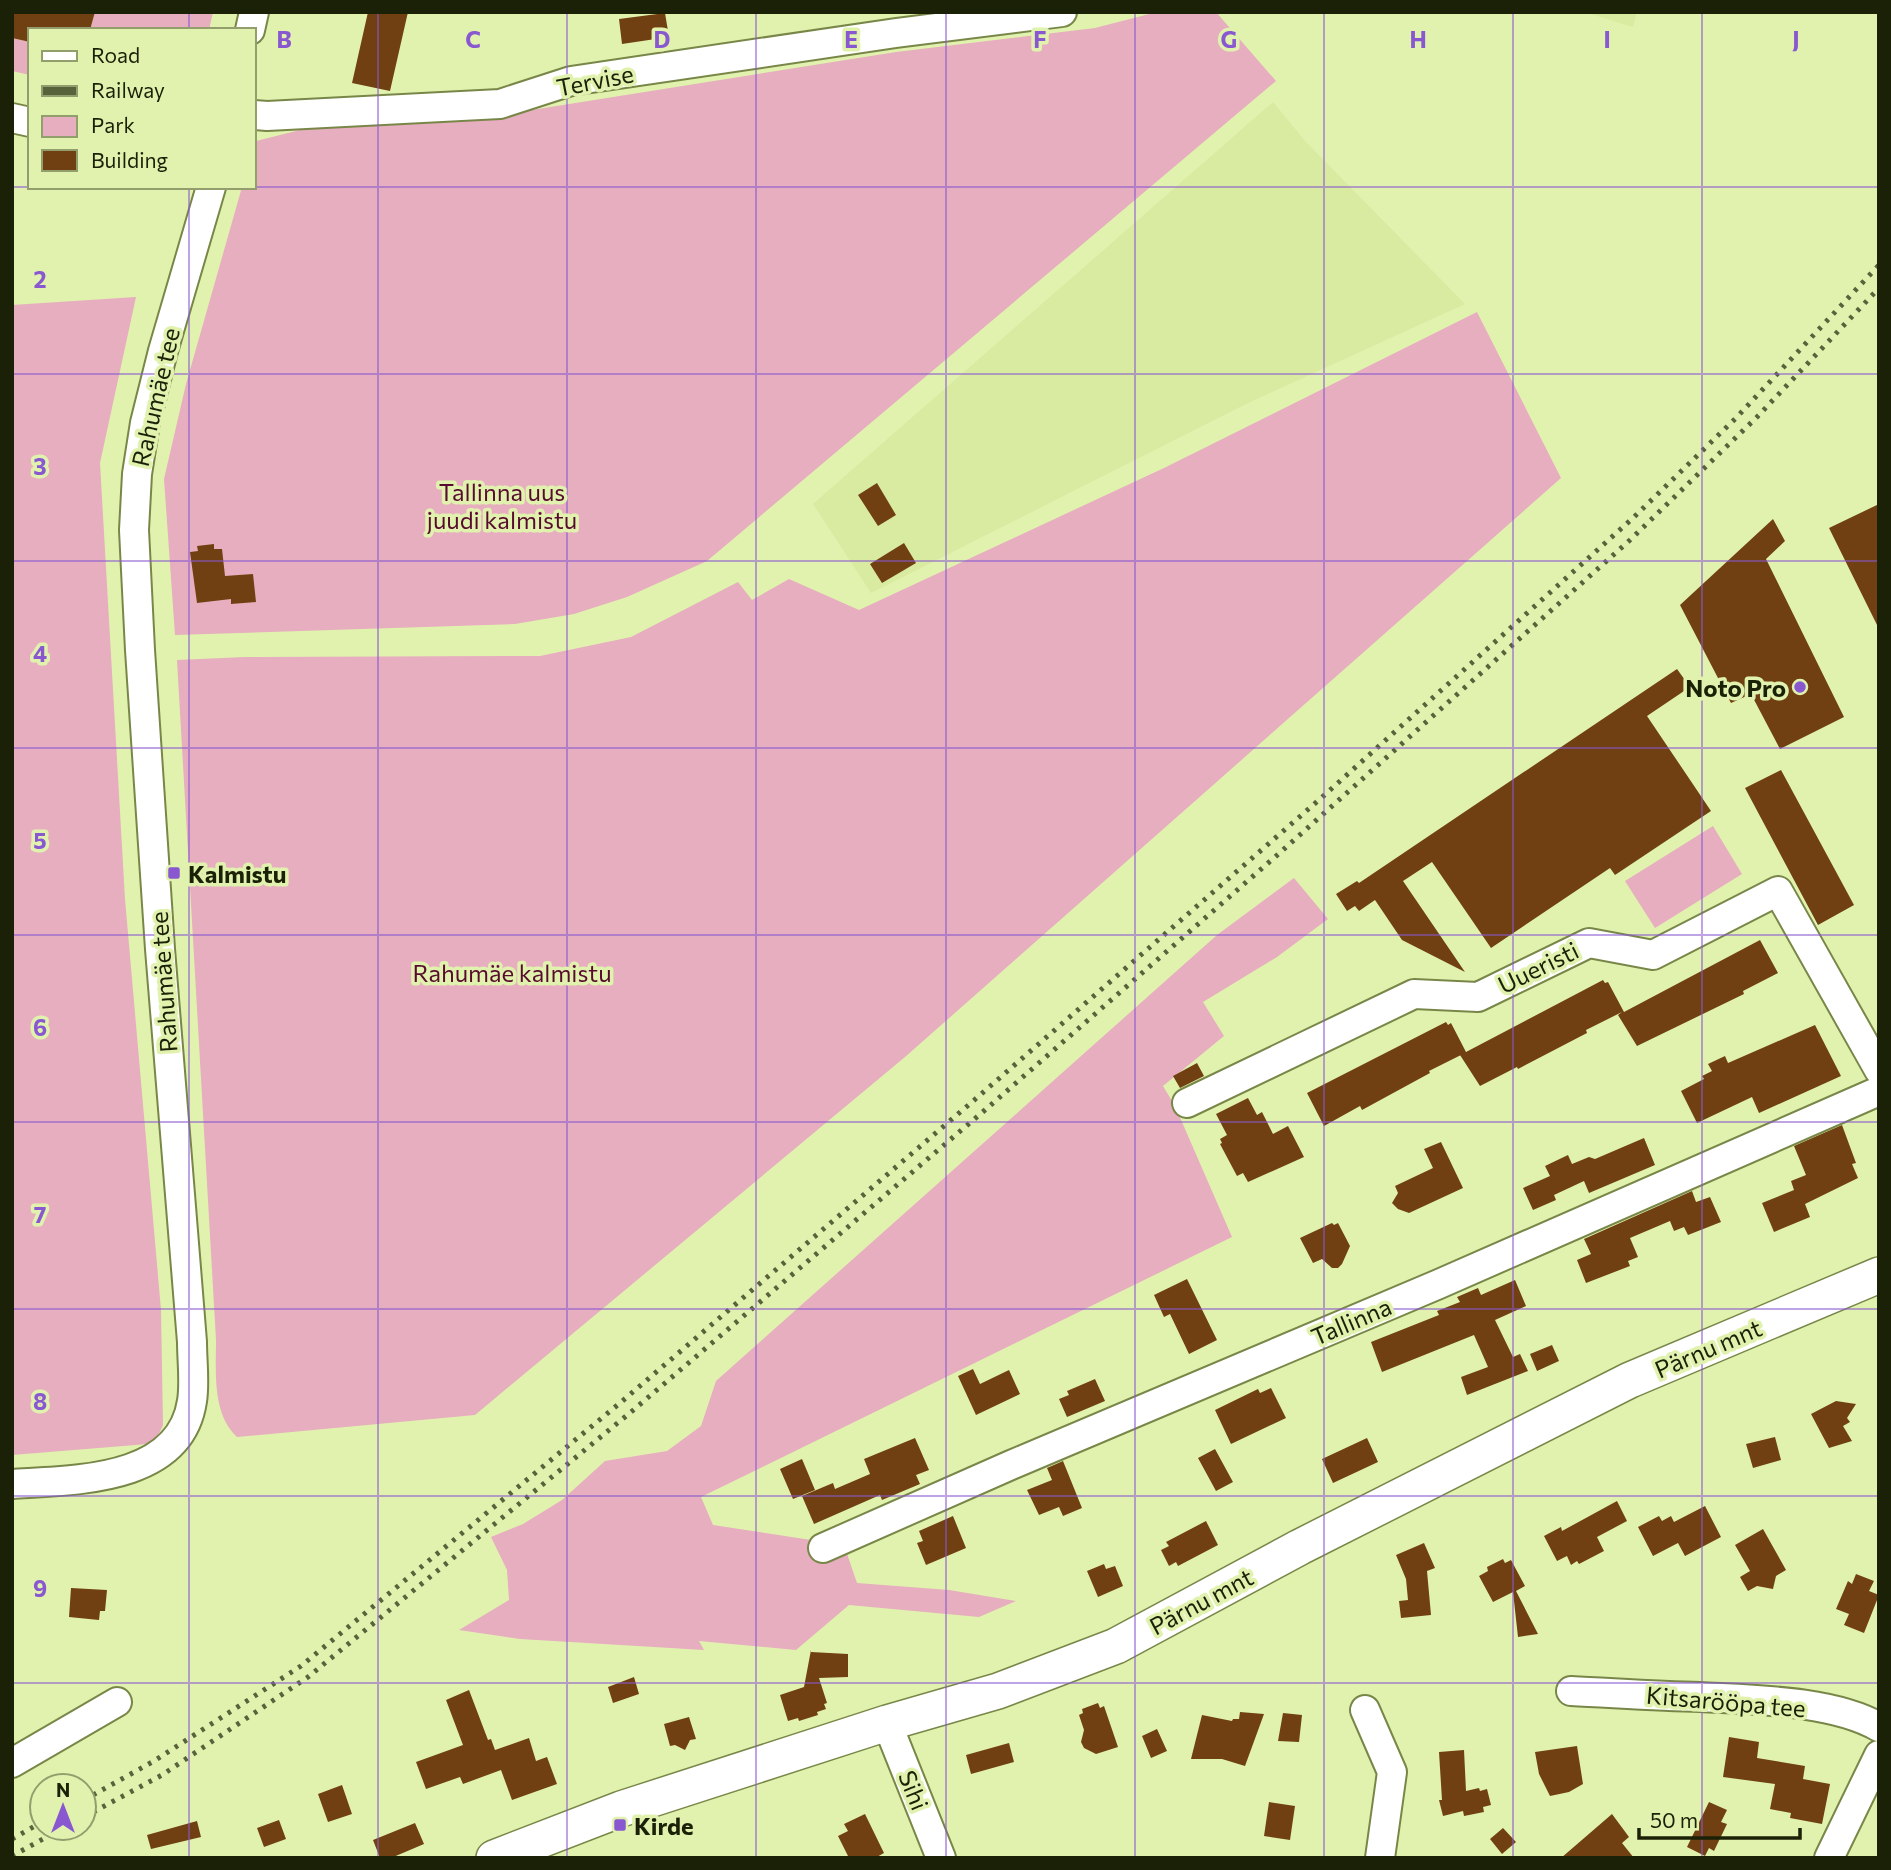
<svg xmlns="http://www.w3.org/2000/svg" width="1891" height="1870" viewBox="0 0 1891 1870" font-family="Commissioner,sans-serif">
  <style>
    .built { fill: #d8eba0 }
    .green { fill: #e6aebe }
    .building { fill: #704012 }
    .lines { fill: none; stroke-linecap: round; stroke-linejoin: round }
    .minor-casing { stroke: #788748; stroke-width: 32 }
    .major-casing { stroke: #788748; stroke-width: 38 }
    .minor { stroke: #fff; stroke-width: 28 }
    .major { stroke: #fff; stroke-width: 35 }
    .rail { stroke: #58623b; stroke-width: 5; stroke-dasharray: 3.5 7; stroke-linecap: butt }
    .grid { fill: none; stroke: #8957d0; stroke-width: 2; stroke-opacity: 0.55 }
    .poi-dot { fill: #8957d0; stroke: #e1f2af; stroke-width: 2.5 }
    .labels { text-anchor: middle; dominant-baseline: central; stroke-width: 7; stroke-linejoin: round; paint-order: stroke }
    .street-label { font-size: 24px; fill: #1b2107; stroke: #e1f2af }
    .park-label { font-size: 24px; fill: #580b2e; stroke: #e1f2af }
    .poi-label { font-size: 24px; font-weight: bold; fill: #1b2107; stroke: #e1f2af; text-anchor: start }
    .grid-label { font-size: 23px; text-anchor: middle; font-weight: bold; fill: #8957d0; stroke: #e1f2af; stroke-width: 7; stroke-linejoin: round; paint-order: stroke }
  </style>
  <rect width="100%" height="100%" fill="#e1f2af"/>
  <path class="built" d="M1584,12h53l-4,15z
    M1273,102l33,40 159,162 -219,100 -375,189 -58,-89z"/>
  <path class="green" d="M95,12h118l-4,18h-119z
    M1157,12h59l60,69 -569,480 -80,36 -53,17 -59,10 -340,11 -11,-156 22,-95 56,-197h12l2,-46 56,-14 194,-13 390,-62 199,-24z
    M12,38l18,4v33l-18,-4z
    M136,297l-36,166 25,436 36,411 2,115 -5,11 -10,8 -136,11v-1150z
    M1477,312l84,166 -656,579 -430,358 -238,22c-25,-23 -21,-65 -21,-97l-39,-680 68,-3 295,-1 91,-19 107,-55 14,18 37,-21 70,31 305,-142z
    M1713,826l29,48 -87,54 -30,-47z
    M1294,878l34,41 -51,38 -74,45 21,34 -61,50 12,20 57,131 -531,260 12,28 131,20 13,38 92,7 67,11 -37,16 -130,-12 -53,45 -97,-9 5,9 -184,-11 -61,-9 50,-30 -2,-30 -16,-33 32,-13 39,-24 43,-39 62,-10 34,-25 15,-45 501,-446z"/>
  <path class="building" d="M12,12h83l-5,18h-60v12l-18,-4z
    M368,12h40l-18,79 -38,-8z
    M665,13l4,24 -47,7 -3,-25z
    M877,483l19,32 -18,11 -20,-31z
    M1879,504v125l-50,-101z
    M1773,519l12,22 -19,18 78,158 -64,32 -29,-55 -20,9 -51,-98z
    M904,543l12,20 -34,20 -12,-19z
    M214,544v5h8l3,27 28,-2 3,28 -25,2v-5l-34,4 -7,-51 8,-1 -1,-5z
    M1677,669l13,18 -43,29 64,95 -96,64 -5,-7 -119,80 -59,-86 -29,19 62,91 -63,-32 -27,-40 -16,11 -4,-5 -8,5 -11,-17 21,-13 2,2z
    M1781,770l73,135 -36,20 -73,-137z
    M1760,940l18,33 -35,18 1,3 -107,52 -19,-31 4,-3 -36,18 1,3 -69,36 -1,-2 -37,19 -20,-31 5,-2 -36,18 1,2 -68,37 -2,-4 -36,20 -17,-33 139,-71 2,3 3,-2 15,29 137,-72 2,3 3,-1 16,30z
    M1815,1025l26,51 -82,37 -7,-16 -55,26 -16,-32 23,-12 -2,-3 10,-5 -4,-7 17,-8 3,7z
    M1197,1063l7,13 -24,12 -7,-12z
    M1248,1098l9,17 5,-3 11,22 15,-8 16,31 -56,25 -5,-9 -6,3 -17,-32 2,-1 -2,-4 7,-4 -11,-21z
    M1842,1125l14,38 -4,1 6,14 -53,26 5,13 -36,15 -12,-29 32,-13 -3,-9 15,-6 -12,-29z
    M1644,1138l11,27 -66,28 -5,-12 -30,14 2,5 -23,10 -10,-22 27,-12 -5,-10 23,-11 4,9 17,-7 6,2z
    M1441,1142l22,46 -54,25 -11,-4 -6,-6 6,-10 -3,-7 38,-18 -9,-19z
    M1692,1191l4,11 14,-5 11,25 -33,13 -4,-8 -10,4 -4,-10 -40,17 8,19 -10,4 2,5 -44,17 -9,-23 14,-6 -7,-15z
    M1332,1223l2,2 4,-2 12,23 -8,18 -4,4h-6l-10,-9 -9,4 -13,-25z
    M1187,1279l30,61 -28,14 -19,-40 -6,3 -10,-22z
    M1515,1280l11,26 -31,14 18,37 7,-3 8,17 -61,24 -6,-18 27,-10 -14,-32 -92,37 -11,-30 68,-27 -2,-4 23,-9 -3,-5 21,-9 3,7z
    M1552,1345l7,16 -22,10 -7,-17z
    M973,1369l7,15 29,-14 11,24 -44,21 -18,-39z
    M1095,1379l10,22 -38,16 -8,-18 10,-4 -2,-4z
    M1271,1388l15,30 -55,26 -16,-34 43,-21 2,4z
    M1836,1401l20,3 -9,14 3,4 -7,4 9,15 -23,7 -18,-34z
    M1775,1437l6,23 -28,8 -7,-24z
    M915,1438l14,32 -13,5 4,9 -38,16 -2,-5 -66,29 -12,-28 31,-13 2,6 35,-15 -6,-15z
    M1367,1438l11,24 -45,21 -11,-24z
    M1215,1449l18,33 -17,9 -18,-33z
    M802,1459l13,31 -22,9 -13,-30z
    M1063,1461l19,47 -19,8 -4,-9 -20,8 -12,-25 25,-10 -5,-12z
    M1617,1501l10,20 -30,16 7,14 -25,13 -2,-3 -6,4 -4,-9 -10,5 -13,-25 17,-9 1,4z
    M1705,1506l16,31 -36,19 -7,-13 -25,13 -15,-29 21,-11 3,5 9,-5 3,6z
    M953,1516l13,32 -40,17 -9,-22 6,-2 -4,-10z
    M1206,1521l12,24 -40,21 -2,-4 -7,4 -8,-16 8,-4 -3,-4z
    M1763,1529l23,41 -10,6 -3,13 -16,-3 -9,5 -8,-14 10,-6 -15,-26z
    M1424,1543l11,25 -8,3 4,44 -30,3 -2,-17 9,-1 -2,-21 -10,-24z
    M1503,1559l2,4 6,-3 14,26 -9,5 22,43 -20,3 -5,-45 -20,10 -14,-26 9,-5 -1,-4z
    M1104,1564l2,5 9,-3 8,20 -25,11 -11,-26z
    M1856,1574l18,7 -5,10 10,4 -15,38 -20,-8 5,-11 -13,-5 12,-28 4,3z
    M71,1588l36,2 -2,21h-5l-1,9 -30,-3z
    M811,1650v2l37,2v23l-29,1 8,25 -3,1 2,5 -9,3 1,3 -19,6 -1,-3 -10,3 -8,-26 24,-8z
    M634,1677l5,17 -26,9 -5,-16z
    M469,1690l19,50 3,-1 4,11 34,-12 7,23 11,-4 10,27 -45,16 -11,-30 -38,14 -3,-7 -34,12 -10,-27 47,-17 -17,-45z
    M1098,1703l2,5 4,-2 14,41 -22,7 -12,-6 -3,-6 3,-12 -5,-15 4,-2 -1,-4z
    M1240,1712l24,2 -19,52 -23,-7h-31l11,-44 30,6 1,-2h6z
    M1283,1713l19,2 -3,27 -21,-1z
    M689,1717l7,22 -6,1 -5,10 -10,-5 -5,1 -6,-22z
    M1157,1729l10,22 -16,7 -9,-22z
    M1729,1737l30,5 -2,16 48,8 -2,13 27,5 -8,40 -32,-6 1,-5 -21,-4 5,-25 -52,-7z
    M1009,1743l5,19 -43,12 -5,-19z
    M1577,1746l6,38 -14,8 -19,4 -11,-22 -4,-22z
    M1464,1750l2,41 13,-3 1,3 7,-2 4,16 -8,2 1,5 -20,4 -1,-5 -20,5 -4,-16h3l-3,-48z
    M342,1785l10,29 -24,8 -10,-28z
    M1269,1802l26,4 -5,34 -26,-4z
    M1709,1802l18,8 -6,12 6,2 -13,27 -5,-3 -4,8 -18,-9z
    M865,1814l19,39 -9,5h-26l-11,-22 10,-5 -4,-7z
    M1612,1814l17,23 -7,6 12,15h-73z
    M279,1820l7,19 -22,8 -7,-19z
    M197,1821l4,16 -50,12 -4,-14z
    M415,1823l9,21 -33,14h-11l-7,-18z
    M1503,1828l13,14 -14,12 -12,-15z"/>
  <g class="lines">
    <defs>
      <path id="minor" d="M250,30l4,-18
        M254,115l13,1 233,-12 71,-23 325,-48 166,-21
        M12,118l18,4
        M1187,1103l227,-109 64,3 111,-54 64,12 125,-64 101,179
        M12,1484c62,-4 168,-2 180,-83 3,-18 0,-40 0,-59l-32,-393 -20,-299 -6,-120 3,-56 8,-51 18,-72 48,-164
        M823,1548l188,-83 428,-181 440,-193
        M1571,1691c43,2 86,5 129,6 53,3 132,3 179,30
        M1365,1710l27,62 -12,86
        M887,1723l54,135
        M12,1763l105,-61
        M1829,1858l50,-103"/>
      <path id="major" d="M494,1858l127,-49 266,-86 111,-32 118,-45 184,-99 330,-167 249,-105"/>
    </defs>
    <use href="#minor" class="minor-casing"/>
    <use href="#major" class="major-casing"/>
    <use href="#minor" class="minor"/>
    <use href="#major" class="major"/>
    <path class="rail" d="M84,1800l70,-39 147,-95 319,-263 352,-301 348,-303 313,-281 103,-100 143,-153
      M84,1817l78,-42 146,-98 323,-265 354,-302 290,-253 355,-317 127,-123 122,-129
      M12,1839l30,-17
      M12,1856l51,-28"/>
  </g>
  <path class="grid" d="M189,12v18M378,12v1846M567,12v1846M756,12v1846M946,12v1846M1135,12v1846M1324,12v1846M1513,12v1846M1702,12v1846M12,187h18M189,187v1671M254,187h1625M12,374h1867M12,561h1867M12,748h1867M12,935h1867M12,1122h1867M12,1309h1867M12,1496h1867M12,1683h1867"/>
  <g class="poi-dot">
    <circle cx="1800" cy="687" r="7"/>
    <rect x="167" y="866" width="14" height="14" rx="3.5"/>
    <rect x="613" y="1818" width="14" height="14" rx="3.5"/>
  </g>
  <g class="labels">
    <g class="street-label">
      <text transform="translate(595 80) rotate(-11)">Tervise</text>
      <text transform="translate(155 397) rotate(-77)">Rahumäe tee</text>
      <text transform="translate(1538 967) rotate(-26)">Uueristi</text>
      <text transform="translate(163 982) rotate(-94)">Rahumäe tee</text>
      <text transform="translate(1351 1321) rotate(-23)">Tallinna</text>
      <text transform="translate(1708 1348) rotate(-23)">Pärnu mnt</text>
      <text transform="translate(1201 1601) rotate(-28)">Pärnu mnt</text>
      <text transform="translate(1726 1701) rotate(5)">Kitsarööpa tee</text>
      <text transform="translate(914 1790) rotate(68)">Sihi</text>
    </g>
    <g class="park-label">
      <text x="502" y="491">Tallinna uus<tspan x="502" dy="28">juudi kalmistu</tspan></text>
      <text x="512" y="972">Rahumäe kalmistu</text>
    </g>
    <g class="poi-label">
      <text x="1786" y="687" text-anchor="end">Noto Pro</text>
      <text x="188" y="873">Kalmistu</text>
      <text x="634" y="1825">Kirde</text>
    </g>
  </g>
  <g class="grid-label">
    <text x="284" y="48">B</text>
    <text x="473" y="48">C</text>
    <text x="662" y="48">D</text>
    <text x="851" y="48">E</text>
    <text x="1040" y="48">F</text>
    <text x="1229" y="48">G</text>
    <text x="1418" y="48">H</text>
    <text x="1607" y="48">I</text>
    <text x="1796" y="48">J</text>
    <text x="40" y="288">2</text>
    <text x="40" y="475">3</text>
    <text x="40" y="662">4</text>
    <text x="40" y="849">5</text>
    <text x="40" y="1036">6</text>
    <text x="40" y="1223">7</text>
    <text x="40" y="1410">8</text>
    <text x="40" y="1597">9</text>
  </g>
  <rect width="1891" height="1870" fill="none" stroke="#1b2107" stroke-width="28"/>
  <rect x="28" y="28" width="228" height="161" fill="#e1f2af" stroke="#929e6c" stroke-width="2"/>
  <rect x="42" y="51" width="35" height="10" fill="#ffffff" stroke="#929e6c" stroke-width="2"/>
  <text x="91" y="63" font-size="21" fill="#1b2107">Road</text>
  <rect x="42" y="86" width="35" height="10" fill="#58623b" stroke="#929e6c" stroke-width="2"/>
  <text x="91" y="98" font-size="21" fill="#1b2107">Railway</text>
  <rect x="42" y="116" width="35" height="21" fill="#e6aebe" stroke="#929e6c" stroke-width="2"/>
  <text x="91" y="133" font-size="21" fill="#1b2107">Park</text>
  <rect x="42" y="150" width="35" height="21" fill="#704012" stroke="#929e6c" stroke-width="2"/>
  <text x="91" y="168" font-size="21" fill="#1b2107">Building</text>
  <g transform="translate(63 1807)"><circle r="33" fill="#e1f2af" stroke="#929e6c" stroke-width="2"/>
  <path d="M0-5L12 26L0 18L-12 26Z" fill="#8957d0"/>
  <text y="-10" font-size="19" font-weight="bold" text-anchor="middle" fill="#1b2107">N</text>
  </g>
  <path d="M1639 1828v10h161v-10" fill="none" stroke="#1b2107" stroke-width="3.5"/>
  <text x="1650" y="1828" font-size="21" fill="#1b2107" stroke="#e1f2af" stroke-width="5" paint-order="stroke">50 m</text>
</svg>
